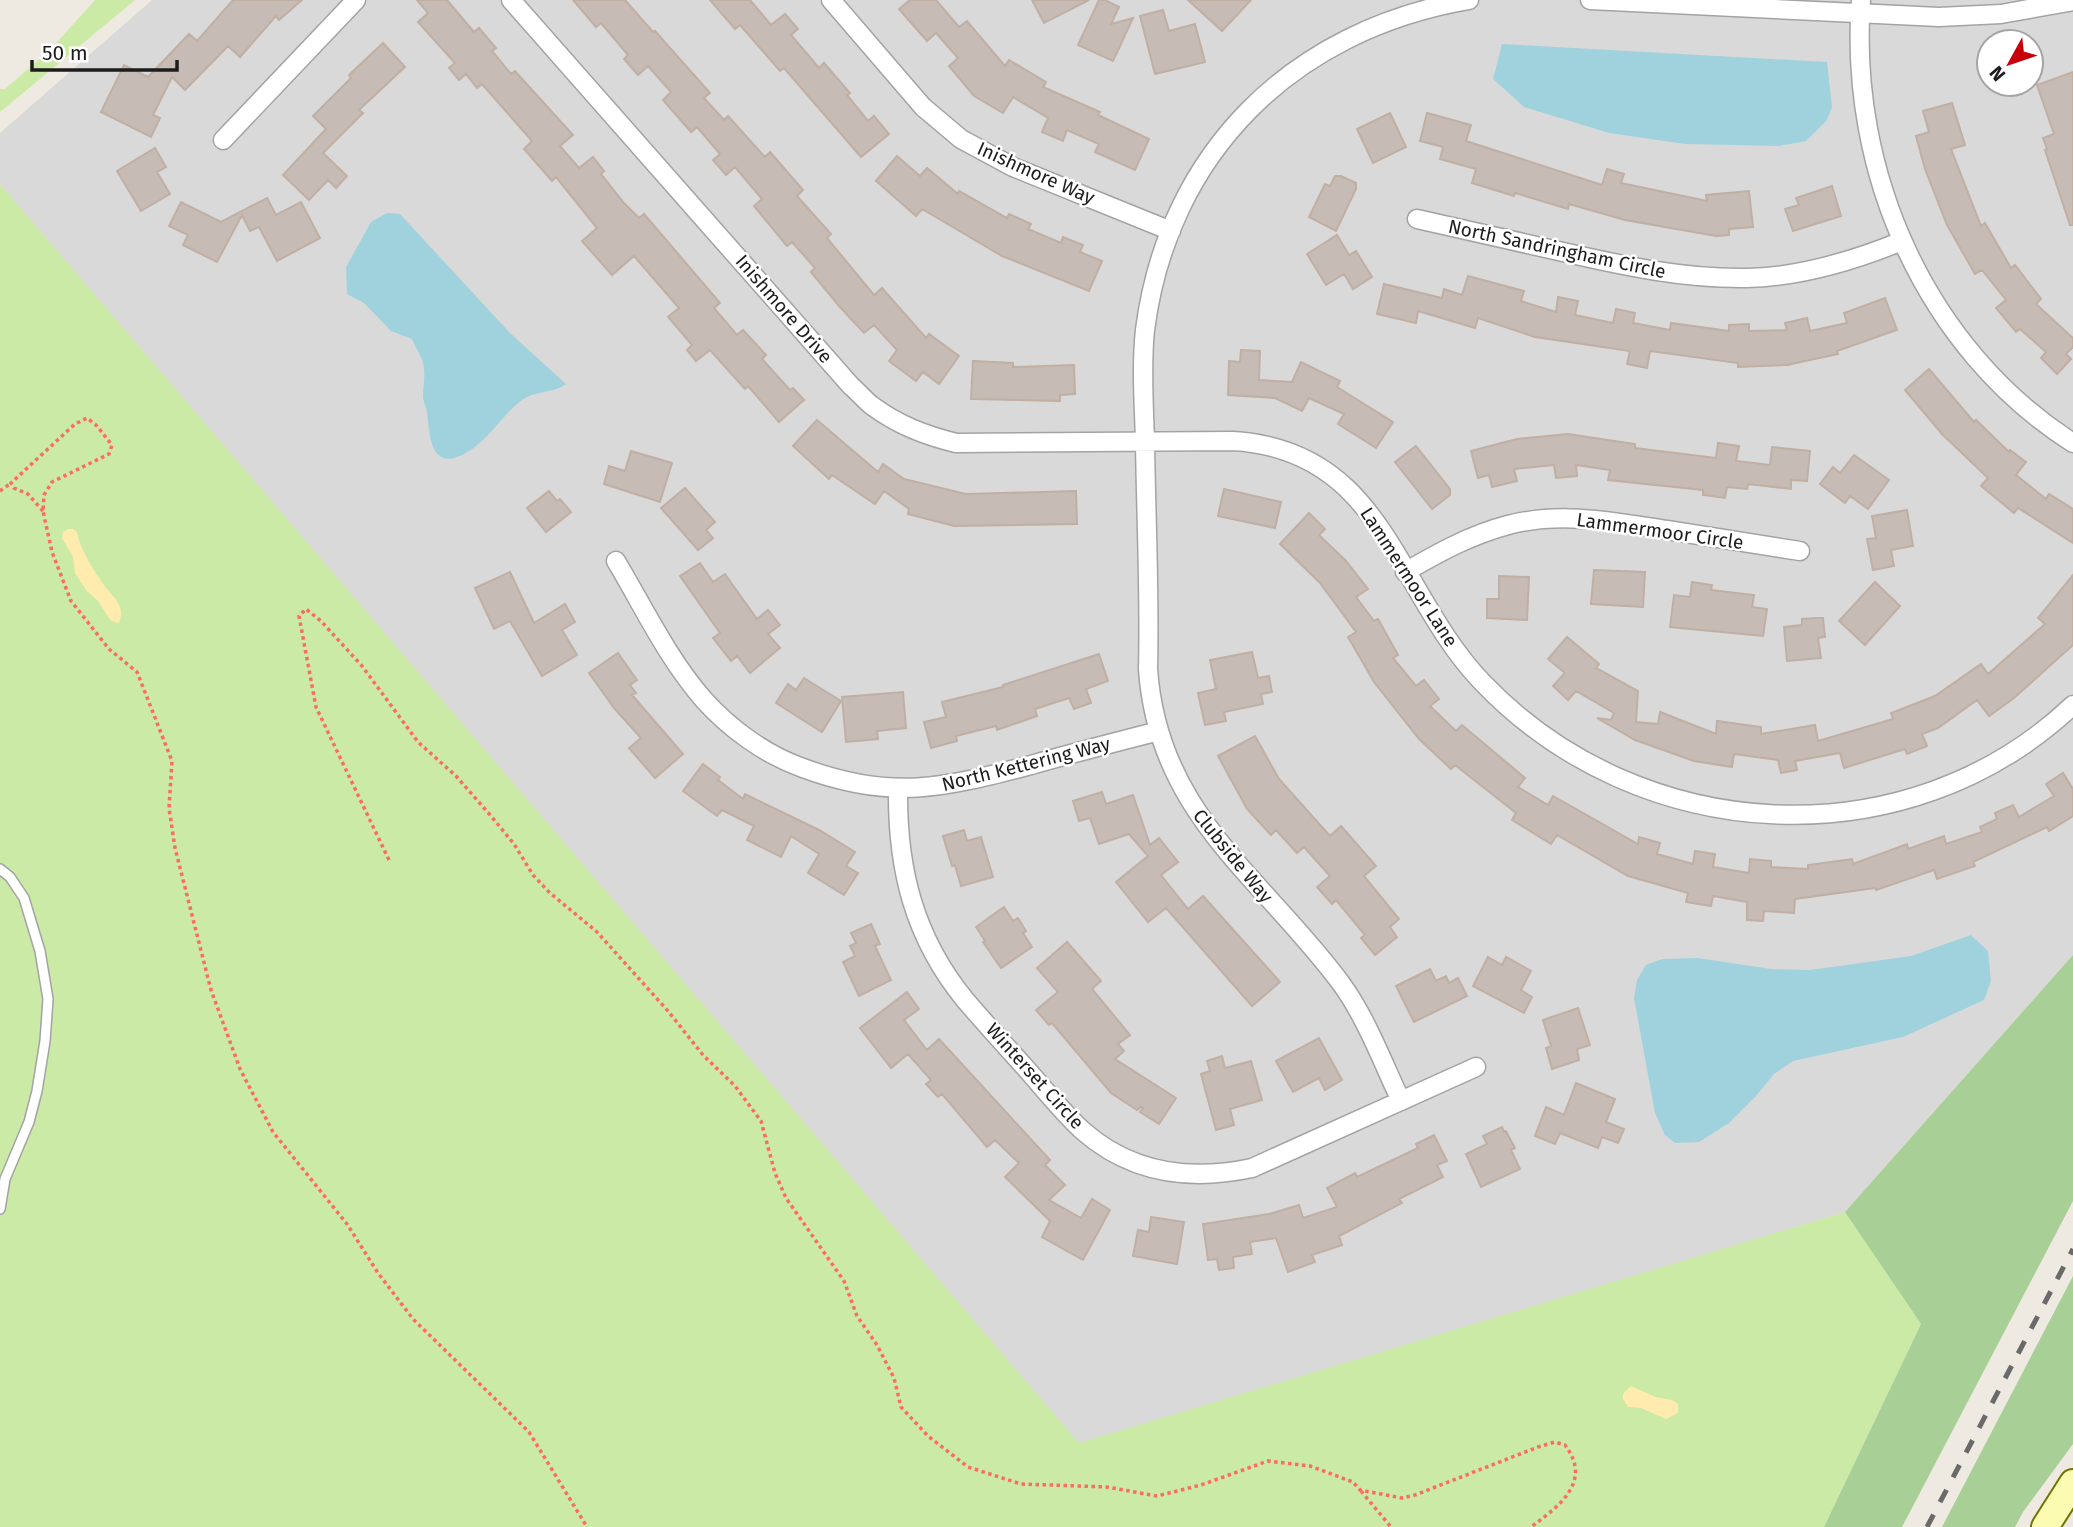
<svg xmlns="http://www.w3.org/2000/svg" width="2073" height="1527" viewBox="0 0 2073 1527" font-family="'Fira Sans',sans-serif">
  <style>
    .residential { fill: #dad9d9; fill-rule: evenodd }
    .grass { fill: #caeaa5 }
    .forest { fill: #a8cf95 }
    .sand { fill: #ffebae }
    .water { fill: #a0d2dd }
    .building { fill: #c6bbb5; stroke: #c0afa3; stroke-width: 2 }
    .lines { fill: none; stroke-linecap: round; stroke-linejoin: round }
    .lane-casing { stroke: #a3a3a3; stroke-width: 12 }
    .street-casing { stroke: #a3a3a3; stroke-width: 21 }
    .secondary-casing { stroke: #6e7402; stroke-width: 30 }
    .path { stroke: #fd6b63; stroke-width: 3.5; stroke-dasharray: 3.5 3.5; stroke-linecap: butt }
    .lane { stroke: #fff; stroke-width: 9 }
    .street { stroke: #fff; stroke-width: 18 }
    .secondary { stroke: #fbfbb2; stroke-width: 26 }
    .rail { stroke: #6a6a6a; stroke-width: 5; stroke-dasharray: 14 14; stroke-linecap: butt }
    .labels { text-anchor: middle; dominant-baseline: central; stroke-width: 5; stroke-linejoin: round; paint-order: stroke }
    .street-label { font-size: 19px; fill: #1c1c1c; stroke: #fff }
  </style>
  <rect width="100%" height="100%" fill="#eee9e1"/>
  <path class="residential" d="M152,0h1921v955l-228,257 -766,232 -1079,-1260v-51zM1989,42h42v42h-42z"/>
  <path class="grass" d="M95,0h40l-135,112v-23h5l46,-40z
    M0,184l1079,1259 766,-231 76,112 -97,203h-1824z"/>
  <path class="forest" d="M2073,955v246l-171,326h-78l97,-203 -76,-112z
    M2073,1276v168l-50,68 -8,15h-73z"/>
  <path class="sand" d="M68,529h5l4,3c2,15 17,39 27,53 5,7 13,14 16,22 2,5 1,11 -1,16l-8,-2 -13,-20 -12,-11 -11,-17 -2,-16 -11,-19 1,-6z
    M1631,1386l25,11 16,3 6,4v9l-12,6 -25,-11 -13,-1 -5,-8v-5z"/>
  <path class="water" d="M1502,44l325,18 5,45 -5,13 -21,21 -27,5 -94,-2 -76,-11 -85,-26 -31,-28z
    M387,213l13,1 110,119 56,51c-13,10 -31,6 -45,17 -20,15 -32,39 -55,52 -36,20 -36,-17 -39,-41 -1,-6 -4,-11 -4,-16 0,-11 3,-21 0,-33 -2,-8 -8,-16 -11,-24l-21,-8 -27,-28 -17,-9 -1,-27 25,-45z
    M1971,935l17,16 3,30 -7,19 -81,37 -110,24 -19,13 -18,22 -27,27 -30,19 -24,1 -10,-8 -10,-22 -21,-115 3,-18 9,-15 16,-6 36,-1 73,11 39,1 101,-14z"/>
  <path class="building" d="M233,0h69l-23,20 -3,-4 -36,41 -12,-11 -43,44 -13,-13 -19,38 7,3 -9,19 -50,-25 23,-47 24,12 41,-43 8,7z
    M417,0h30l27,32 5,-4 17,20 -4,3 19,23 4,-3 58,64 -13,11 19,22 14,-11 11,14 -3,3 23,29 15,15 5,-4 76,89 -6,5 23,27 6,-5 23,25 -4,4 28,31 3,-2 11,12 -25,22 -31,-36 -3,3 -35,-39 -14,11 -9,-11 5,-5 -24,-28 11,-9 -45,-52 -22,19 -30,-34 15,-13 -41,-51 -4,4 -28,-32 8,-8 -50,-57 -5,4 -11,-14 -7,6 -10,-12 6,-5 -37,-41 10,-9z
    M573,0h52l28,32 2,-1 55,62 -6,5 20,22 4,-4 37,41 5,-5 33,38 -6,6 34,38 -4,4 47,57 8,-7 44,50 3,-4 30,22 -20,28 -16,-12 -7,9 -27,-20 8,-11 -23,-25 -10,8 -25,-27 -28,-34 4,-4 -23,-26 -5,4 -33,-40 8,-7 -27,-32 -9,8 -13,-15 7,-6 -23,-27 -6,5 -28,-32 8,-8 -23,-26 -10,9 -14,-16 4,-4 -27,-32 -5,4z
    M710,0h40l21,25 14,-11 13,15 -7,6 28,33 5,-5 26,30 -3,2 21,26 6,-5 15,18 -28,23 -77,-89 -4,3 -40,-46 -5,4z
    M910,0h26l23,27 8,-6 38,45 4,-6 37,22 -3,5 57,25 -2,3 51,24 -14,31 -40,-18 4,-8 -32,-14 -4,11 -21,-9 6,-14 -35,-21 -10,16 -29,-17 -25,-30 9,-8 -22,-25 -9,8 -28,-32z
    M1032,0h57l-45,23z
    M1099,0h6l14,7 -8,17 22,-6 -20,43 -35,-16z
    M1188,0h63l-29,31z
    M1163,10l6,21 26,-7 10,38 -50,12 -15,-58z
    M383,43l22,24 -46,43 4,3 -40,40 24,23 -11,12 -8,-8 -19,20 -26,-25 43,-46 -13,-13 38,-38 -2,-3z
    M2073,72v153h-3l-25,-75 2,-1 -4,-11 11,-4 -17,-49z
    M1952,103l13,42 -14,4 30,77 4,-3 26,45 4,-3 26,34 -5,5 37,34v9l-7,7 5,5 -14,15 -16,-16 5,-6 -26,-23 -4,3 -20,-24 10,-8 -24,-30 -7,4 -28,-49 -22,-56 -9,-33 13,-4 -6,-21z
    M1390,113l16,34 -33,16 -16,-34z
    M1427,113l44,12 -5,16 136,44 5,-16 17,5 -3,9 86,18 -1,-6 43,-4 4,36 -24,2v6l-13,1 -91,-16 -56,-16 -1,5 -53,-16 -1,3 -42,-13 4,-14 -36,-10 3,-12 -23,-6z
    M155,148l11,19 -9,5 13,22 -29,17 -24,-40z
    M897,156l23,20 7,-8 31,26 1,-3 48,27 2,-4 22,10 -3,5 33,14 2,-6 20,8 -3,7 22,9 -13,30 -87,-35 -80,-47 -6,7 -40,-35z
    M1335,176h6l15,7v6l-20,42 -27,-14 16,-33 5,2z
    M1832,186l9,30 -48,15 -8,-22 14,-4 -3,-7z
    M267,198l9,17 25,-13 19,36 -43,23 -18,-34 -9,4 -8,-16 -25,47 -34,-17 5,-10 -19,-9 12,-24 40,20z
    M1337,235l12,20 7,-4 16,26 -19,12 -9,-15 -18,11 -19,-31z
    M1468,276l56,15 -3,10 35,11 2,-15 20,4 -3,14 38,8 3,-14 19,4 -2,10 37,7 1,-7 58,8v-6l20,-1v7l38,-1 -2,-7 22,-5 3,13 37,-8 -3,-10 41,-15 12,32 -60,21 1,3 -51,11 -49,2v-4l-88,-12 -3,17 -20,-4 3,-13 -95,-14 -57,-19 -3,10 -57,-17 -2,12 -39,-9 7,-30 58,14 2,-9 18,6z
    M1241,350l19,1 -1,29 33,2 9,-20 39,19 -3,6 56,35 -17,26 -38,-24 6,-10 -35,-16 -7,13 -27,-13 -47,-3 1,-34 11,1z
    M973,361l40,2v4l61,-2 1,29 -15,1v6l-89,-2z
    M1929,369l45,53 2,-2 33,32 1,-2 16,12 -10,13 30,24 3,-5 24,15v34l-55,-35 -4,5 -33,-27 7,-8 -46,-44 -37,-44z
    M817,420l61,52 5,-8 21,15 62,15 110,-3 1,33 -123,2 -46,-12 1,-5 -25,-18 -9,13 -43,-29 -3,4 -36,-33z
    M1568,434l67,10v4l81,10 2,-15 21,3 -3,15 34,4 2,-18 38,4 -3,30 -16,-1v9l-43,-5 -1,5 -20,-2 -2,11 -22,-3v-5l-95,-10 2,-10 -34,-5 1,11 -21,2 -2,-13 -40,4 3,12 -25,6 -3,-12 -11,3 -7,-27 46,-12z
    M1416,446l34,43v6l-18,14 -37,-47z
    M631,451l41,12 -12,39 -56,-18 5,-18 16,5z
    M1854,455l35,25 -21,29 -18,-13 -5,7 -25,-19 13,-17 7,6z
    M685,488l30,34 -9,8 7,8 -15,12 -37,-42z
    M1224,489l57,13 -6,26 -57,-12z
    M549,491l8,10 3,-2 11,13 -25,20 -19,-24z
    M1907,510l6,36 -22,4 3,16 -21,4 -6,-31 9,-1 -4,-22z
    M1309,513l16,16 -6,6 27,26 22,28 -12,8 18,24 4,-2 20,36 -5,3 23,28 8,-6 15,19 -9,7 26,25 6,-6 63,53 -7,9 30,18 5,-9 85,48 1,-7 21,6 -3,11 36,10 2,-13 20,3 -2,13 36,6 1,-14 21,2v6l37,2v-4l44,-6 1,5 54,-20 1,5 36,-13 2,8 36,-12 -2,-5 17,-8 -2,-6 18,-8 6,12 35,-21 -8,-12 17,-11 10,16v27l-24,15 -2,-4 -74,35 2,4 -38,13 -3,-9 -58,20 -1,-2 -80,11 -1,14 -30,-2 -1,10 -16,-1v-18l-34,-6 -2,10 -25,-4 2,-9 -60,-17 -71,-41 -6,9 -39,-24 4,-7 -61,-48 -4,4 -32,-30 -45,-57 -26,-45 8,-5 -36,-49 -40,-39z
    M700,563l13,19 12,-8 32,45 11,-9 12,15 -12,9 12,14 -30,25 -13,-17 -6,5 -18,-23 7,-5 -40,-57z
    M1594,570l51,2 -2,35 -52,-3z
    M510,572l24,51 31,-19 10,18 -13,8 15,25 -35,21 -32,-55 -16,8 -19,-41z
    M2073,575v70l-59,53 -25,18 -12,-16 -39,28 -16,6 5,12 -20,8 -2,-5 -61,19 -4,-15 -45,8 2,9 -16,3 -3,-13 -44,-6 -2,13 -38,-6 -59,-21 -38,-22 14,2 3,-7 -38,-22 -8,9 -15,-14 12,-13 -17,-14 19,-22 32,27 -3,4 42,23 -2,31 22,2 2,-12 56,22 1,-13 44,6v7l54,-9 3,16 75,-22 -2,-6 44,-17 46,-32 7,10 57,-50 -7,-6z
    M1499,576l30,1 -2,43 -40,-2v-19h12z
    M1692,582l20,3 -1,5 43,5 -2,12 15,2 -4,27 -93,-9 4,-32 16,2z
    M1875,582l25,24 -35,39 -26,-24z
    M1816,618h7l2,19 -7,1 3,20 -34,3 -3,-34 18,-2v-6z
    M1252,652l6,26 11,-2 3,16 -11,2 2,10 -39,8 2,9 -21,4 -7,-32 18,-4 -6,-29z
    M618,653l19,27 -7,5 6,8 -4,2 51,59 -28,24 -26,-30 12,-10 -27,-30 -25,-35z
    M1099,654l9,27 -22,8 5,14 -17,6 -5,-11 -34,11 2,7 -40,14 -1,-4 -40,10 1,5 -26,7 -7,-26 22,-5 -4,-15 61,-15v-2z
    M804,678l37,23 -19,31 -46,-29 12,-19 8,6z
    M903,692l3,36 -29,3 1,8 -32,3 -4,-45z
    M1255,736l24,43 51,57 11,-10 35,40 -12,10 35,43 -9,8 7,10 -22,18 -14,-17 4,-3 -29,-35 -4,4 -15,-17 13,-11 -26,-29 -7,6 -21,-23 -5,5 -24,-26 -29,-53z
    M703,764l17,13 -2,3 25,19 2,-5 74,36 36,22 -9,14 12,7 -14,22 -36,-22 11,-19 -28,-18 -10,21 -34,-17 7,-14 -32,-16 -5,6 -34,-25z
    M1102,792l4,12 27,-9 17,50 9,-7 19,24 -17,13 27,34 15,-13 77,86 -28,24 -86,-98 -18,14 -32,-40 32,-26 -19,-22 -30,10 -9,-26 -11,3 -6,-20z
    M964,830l3,11 14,-4 12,40 -32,9 -6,-21 -3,1 -9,-30z
    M1004,907l9,14 5,-3 8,13 -3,2 9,14 -31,21 -18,-26 2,-1 -9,-14z
    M871,924l9,20 -5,2 16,34 -32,16 -16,-34 12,-6 -5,-10 6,-3 -5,-10z
    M1067,942l34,39 -9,8 38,46 -12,9 6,7 -9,8 61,39 -17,26 -19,-12 3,-4 -2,-1 -4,3 -26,-17 -59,-70 -3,2 -13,-15 22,-18 -21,-24z
    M1488,957l14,8 4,-8 25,14 -10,19 11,7 -8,16 -51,-27z
    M1430,969l6,12 10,-5 3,7 9,-5 9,18 -53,26 -18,-36z
    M907,992l12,17 -15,11 23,30 12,-11 111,121 -5,5 20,20 -16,15 32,18 11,-19 18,11 -27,50 -41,-23 8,-16 -45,-44 14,-14 -24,-23 -8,7 -45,-53 -4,3 -12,-13 5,-4 -23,-26 -17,14 -31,-40z
    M1578,1008l12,37 -13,4 2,11 -27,9 -6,-21 5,-2 -8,-26z
    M1319,1038l23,42 -17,10 -6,-12 -26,14 -17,-31z
    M1222,1056l3,12 26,-7 11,39 -32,9 4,16 -18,5 -15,-56 9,-3 -3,-10z
    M1576,1083l39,16 -9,23 18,7 -6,14 -16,-6 -4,11 -38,-15 -5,11 -20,-8 11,-29 18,8z
    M1502,1127l2,5 2,-1 9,17 -4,2 9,19 -39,18 -15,-33 21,-10 -4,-8z
    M1434,1135l13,26 -10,4 6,12 -44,22 3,4 -63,33 3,9 -30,10 3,7 -27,10 -12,-34 -26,4 2,12 -19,3 1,11 -15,2 -2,-11 -9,1 -5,-36 66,-10 30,-9 4,13 34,-11 -10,-19 28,-15 2,4 61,-29 -2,-4z
    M1151,1217l33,5 -7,42 -44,-8 5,-26 11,2z"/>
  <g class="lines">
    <defs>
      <path id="lane" d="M0,869l10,8 14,21 16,53 8,48 -3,42 -8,50 -8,31 -24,57 -5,30"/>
      <path id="street" d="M511,0l340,386c7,6 13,13 20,19 27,20 53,30 85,38l277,-2c152,9 162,151 250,242 156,163 423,180 590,22
        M831,0l92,107 38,32 52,28 158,64
        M1590,0l349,17 62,-3 72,-13
        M1861,0c-13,172 65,349 212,443
        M223,140l133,-140
        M1417,219c48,11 97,22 146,33 61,14 121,27 184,26 54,-1 106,-17 155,-37
        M616,561c28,47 52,98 88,139 26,29 62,55 99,68 89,33 140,20 228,-3 42,-12 85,-23 128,-34
        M1405,572c33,-19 65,-37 103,-47 53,-14 106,-3 159,5 45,7 89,14 133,21
        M898,789c-1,80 16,149 68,212 18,21 37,42 56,63 20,22 39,47 61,67 49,43 108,50 169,37l224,-101
        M1401,1101c-19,-40 -35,-84 -61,-119 -79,-106 -182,-168 -192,-313 2,-75 -2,-152 -3,-227 -1,-37 -4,-75 0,-112 23,-178 148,-300 324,-330"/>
      <path id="secondary" d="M2045,1527l28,-44"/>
    </defs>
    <use href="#lane" class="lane-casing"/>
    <use href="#street" class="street-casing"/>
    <use href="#secondary" class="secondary-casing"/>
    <path class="path" d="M0,491l11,-8
      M43,511l-15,-17 -14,-6 -3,-5 64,-59 12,-6 9,7 16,20 -3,9 -57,28 -8,13 -1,16 9,41 19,49 38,48 28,23 35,89 -3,47 6,40 36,142 29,79 33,63 74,92 31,49 35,46 116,113 58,95
      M389,860l-73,-153 -17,-91 7,-7 15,12 41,45 56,76 38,34 35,40 23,28 19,31 16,17 48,40 71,79 35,44 32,31 26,35 14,52 11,25 58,83 13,35 20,29 17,33 7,29 27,29 40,31 53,17 86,3 50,9 44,-11 67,-24 42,5 43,16 7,8 42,8 13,-3 123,-48 17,-5 10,3c28,37 -6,61 -34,82
      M1361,1491l30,36"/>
    <use href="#lane" class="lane"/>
    <use href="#street" class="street"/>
    <use href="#secondary" class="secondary"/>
    <path class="rail" d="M1927,1527l146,-278"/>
  </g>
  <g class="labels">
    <g class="street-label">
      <text transform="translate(1036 173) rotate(24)">Inishmore Way</text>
      <text transform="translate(1557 249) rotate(12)">North Sandringham Circle</text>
      <text transform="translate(784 309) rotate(49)">Inishmore Drive</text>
      <text transform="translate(1660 531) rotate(8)">Lammermoor Circle</text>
      <text transform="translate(1409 577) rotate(57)">Lammermoor Lane</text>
      <text transform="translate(1026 764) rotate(-14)">North Kettering Way</text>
      <text transform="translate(1233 856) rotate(51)">Clubside Way</text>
      <text transform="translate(1035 1076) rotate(48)">Winterset Circle</text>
    </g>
  </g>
  <g transform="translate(2010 63) rotate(230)"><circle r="33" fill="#ffffff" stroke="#a4a4a4" stroke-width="2"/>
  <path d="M0-5L12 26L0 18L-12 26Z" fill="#c8000a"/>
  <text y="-10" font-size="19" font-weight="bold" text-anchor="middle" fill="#1c1c1c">N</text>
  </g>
  <path d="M32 60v10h145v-10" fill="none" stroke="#1c1c1c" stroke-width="3.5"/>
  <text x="42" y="60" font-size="21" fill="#1c1c1c" stroke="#ffffff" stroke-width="5" paint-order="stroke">50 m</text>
</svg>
